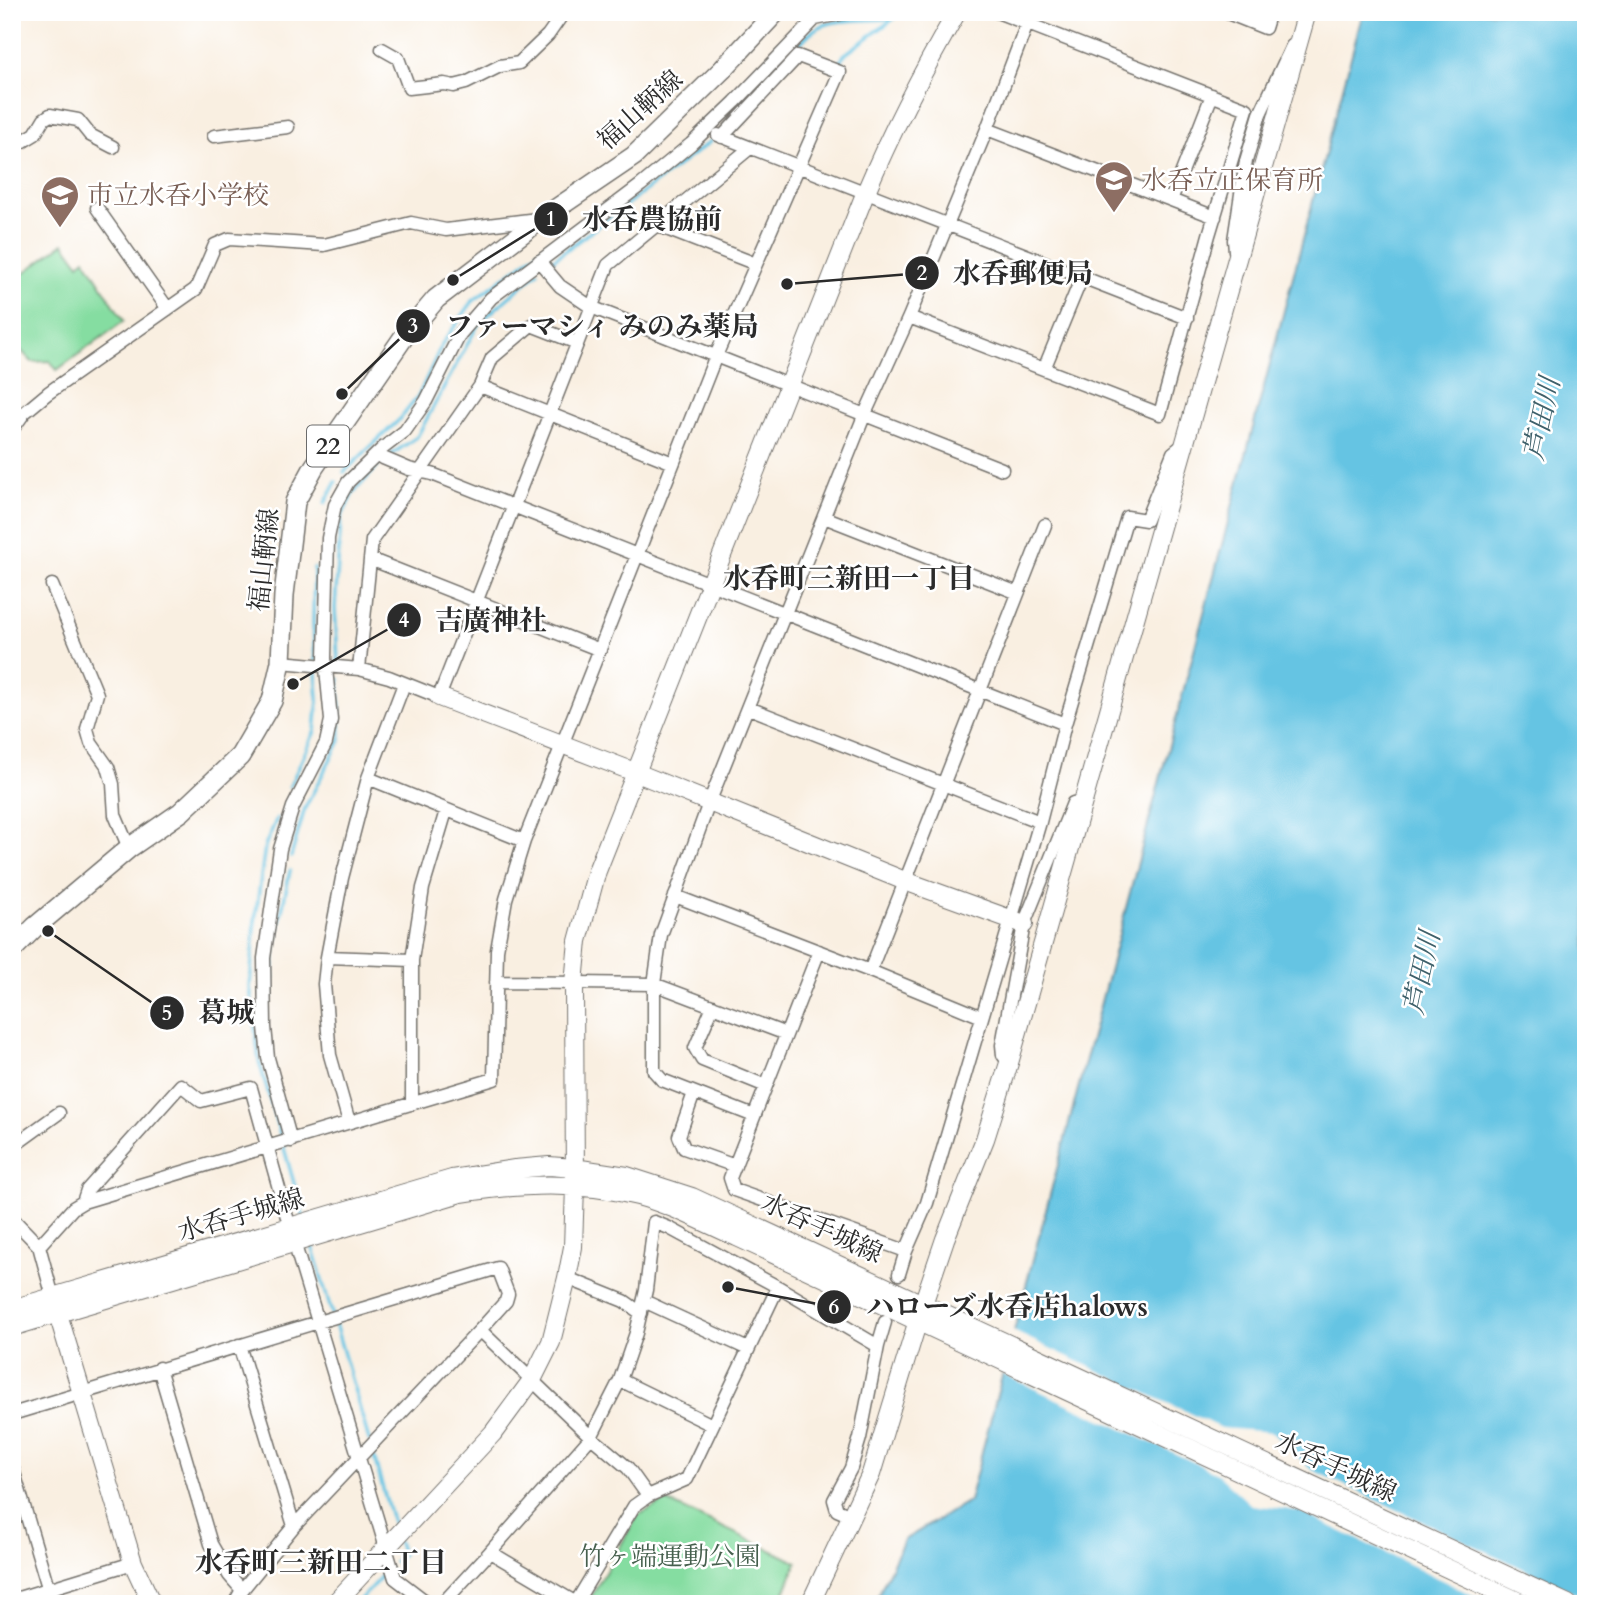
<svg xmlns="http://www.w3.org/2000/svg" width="1598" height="1616" viewBox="0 0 1598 1616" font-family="Cardo,'Noto Serif JP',serif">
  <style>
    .green { fill: #85dda1; stroke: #588466; stroke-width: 2 }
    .water { fill: #65c4e3; stroke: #487887; stroke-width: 2 }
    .pier { fill: #f9efe1 }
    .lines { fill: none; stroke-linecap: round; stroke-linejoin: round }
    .stream { stroke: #65c4e3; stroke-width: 3.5 }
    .street-casing { stroke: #73706b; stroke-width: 15 }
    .secondary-casing { stroke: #73706b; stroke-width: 20 }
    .primary-casing { stroke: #73706b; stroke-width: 22 }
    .street { stroke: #fff; stroke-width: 12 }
    .secondary { stroke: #fff; stroke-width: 18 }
    .primary { stroke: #fff; stroke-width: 19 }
    .labels { text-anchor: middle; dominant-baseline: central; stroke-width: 5; stroke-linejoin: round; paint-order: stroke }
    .shield { fill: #fff; stroke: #6b6b6b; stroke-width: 2 }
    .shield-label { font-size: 24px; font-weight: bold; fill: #2b2b2b }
    .street-label { font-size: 26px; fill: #2b2b2b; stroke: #fff }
    .education-label { font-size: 26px; fill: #785e54; stroke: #fff; text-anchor: start }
    .park-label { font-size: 26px; fill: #46604e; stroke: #fff }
    .water-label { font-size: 28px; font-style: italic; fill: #3f616b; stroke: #fff }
    .neighbourhood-label { font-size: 28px; font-weight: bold; fill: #2b2b2b; stroke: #fff }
    .leader { fill: none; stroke: #2b2b2b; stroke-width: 2.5 }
    .callout-dot { fill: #2b2b2b; stroke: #fff; stroke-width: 2.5 }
    .mark-label { font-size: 21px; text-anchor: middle; font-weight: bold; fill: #fff }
    .callout-label { font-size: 28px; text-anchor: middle; font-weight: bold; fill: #2b2b2b; stroke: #fff; stroke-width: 5; stroke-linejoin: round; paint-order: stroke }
  </style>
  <rect width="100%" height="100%" fill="#fff"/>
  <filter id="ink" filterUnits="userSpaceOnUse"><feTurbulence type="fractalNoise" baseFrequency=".0143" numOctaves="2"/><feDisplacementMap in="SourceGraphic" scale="14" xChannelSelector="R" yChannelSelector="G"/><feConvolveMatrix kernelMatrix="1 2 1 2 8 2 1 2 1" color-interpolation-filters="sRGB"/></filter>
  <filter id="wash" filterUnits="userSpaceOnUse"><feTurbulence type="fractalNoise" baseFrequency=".00686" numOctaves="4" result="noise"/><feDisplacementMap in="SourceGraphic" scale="28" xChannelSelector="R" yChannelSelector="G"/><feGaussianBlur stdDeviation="1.57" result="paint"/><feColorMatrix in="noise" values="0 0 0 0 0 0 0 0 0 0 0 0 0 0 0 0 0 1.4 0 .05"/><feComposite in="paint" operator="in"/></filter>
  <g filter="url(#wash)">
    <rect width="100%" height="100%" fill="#f9efe1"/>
    <path class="green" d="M64,243l15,21 6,-5 39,62 -67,49 -7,-9 -18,1 -20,-21v-59z
      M666,1501l131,61 -17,42h-193l51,-89z"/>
    <path class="water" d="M1363,12h223v1592h-712l30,-64 65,-39z"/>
    <path class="pier" d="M1011,1330l210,98 51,4 38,37 276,129v6h-95l-192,-93 -48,-6 -36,-33 -215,-99z"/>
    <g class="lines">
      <path class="stream" d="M794,50c6,-7 13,-15 20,-20 22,-14 55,-8 80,-12
        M839,65l5,-10 59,-43
        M728,122l46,-52
        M550,262l161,-121
        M389,456l28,-19 62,-114 59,-51
        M344,472l57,-54 18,-23 23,-51 31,-43 80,-60
        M325,503l11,-21
        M314,568l-1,57 2,36
        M338,661l-3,-53 6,-90 12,-25 25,-27
        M290,786l25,-55 3,-31 -2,-32
        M277,818l-12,28 -11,83 -4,58 9,74 45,157
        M291,857l14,-49 35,-67 -1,-62
        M271,997l4,-52 15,-74
        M311,1242l58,198
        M371,1447l24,84
        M395,1562l7,-8 -4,-12
        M356,1604l33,-36"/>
    </g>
  </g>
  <g filter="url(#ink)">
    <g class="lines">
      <defs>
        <path id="street" d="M1225,12l40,16 5,-16
          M382,49l16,9 11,30 35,-4 10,2 12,-3 34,-17 19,-3 29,-28 16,-23
          M987,129l40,-105
          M718,135l469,183
          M214,136l74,-9
          M12,148l23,-14 9,-15 6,-4 28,5 12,15 23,12
          M1171,200l41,-105
          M97,208l71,101
          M656,225l100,39
          M1235,251l-1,-11 12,-79 14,-47 32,-68
          M539,261l21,25 31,21 411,162
          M909,317l251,97 49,-179 38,-126 -250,-97
          M1044,369l38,-92
          M480,386l193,77
          M12,430l12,-17 24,-20 148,-104 19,-44 14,-6 95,6 87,-22 35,7 91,-11
          M383,458l26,11 23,5 633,250
          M824,517l194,76
          M370,559l230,91
          M52,585l45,109 -10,35 4,14 17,24 5,17 2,31 14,33
          M281,662l78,7 30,8 50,20 169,-432 142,-117
          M359,669l13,-129 108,-154 12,-28 39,-33 46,18
          M404,684l-36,94 -26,100 -15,79 85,3 11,-72 23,-77
          M749,708l291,114
          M368,778l156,63
          M675,896l195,75 112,46
          M819,951l-89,227 4,12 172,61
          M327,957l-3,27 6,71 19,67
          M870,971l175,-446
          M496,982l158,2 132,50
          M713,1006l-18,42 7,12 64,26
          M1009,1063l-6,-8 -1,-10 22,-121 49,-121 12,-3
          M694,1093l-15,43 5,12 51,18
          M412,1104v-144
          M754,1116l-92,-36 -8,-9v-87l7,-49 48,-132 155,-387 45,-99 78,-188 228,88
          M291,1141l-23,-83 -3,-31 -1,-69 16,-109 13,-42 33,-64 5,-23 -6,-62 3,-120 7,-33 13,-23 35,-34 22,-17 21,-30 34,-67 31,-36 150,-113 50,-41 44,-42 80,-83 35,-7
          M12,1147l47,-34
          M83,1202l4,-12 94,-105 20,16 50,-13 39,140
          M12,1218l27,28
          M294,1242l101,336 34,26
          M899,1274l7,-23 21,-48 113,-381 25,-98 62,-207 19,3 27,-67 11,-9
          M567,1278l57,23 17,12
          M53,1297l-14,-51 34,-38 10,-6 411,-123 3,-129 9,-51 18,-58 191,-483 125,-286 -42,-16 -76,81
          M644,1301l104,48
          M239,1345l55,181
          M878,1346l7,-24
          M159,1368l52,176 18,31 13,15
          M620,1380l92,45
          M12,1414l486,-146 10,26 -2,7 -26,29
          M12,1466l41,138
          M12,1600l121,-37
          M576,1603l-86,-51 101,-115 29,-57 16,-47 10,-43 8,-68 15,6 109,59 100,59 -18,92 -9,30 -17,32 3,10 14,6
          M234,1604l8,-14 52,-64 186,-196 111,107 37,31 20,28
          M442,1604l48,-52
          M575,1604l59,-98 14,-10 39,-17 91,-192"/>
        <path id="secondary" d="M439,697l198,76 268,108 119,43
          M55,1304l78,259 19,41
          M12,1309l440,-130 63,-10 34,-3 25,2 53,8 65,21 876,407
          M12,1327l449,-134c59,-9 118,-12 177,3 34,9 67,27 99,41l787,367
          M334,1604l159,-171 39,-53 19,-38 16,-64 6,-31 2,-61 -1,-203 4,-42 19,-70 268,-677c27,-64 57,-122 92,-182
          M810,1604l61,-130 52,-170 22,-65 40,-100 24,-76 298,-1051"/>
        <path id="primary" d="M12,950l23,-23 94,-79 52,-36 59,-56 32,-55 9,-39 3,-67 11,-93 19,-35 89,-129 33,-39 105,-80 93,-63 88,-86 54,-58"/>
      </defs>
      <use href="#street" class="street-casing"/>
      <use href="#secondary" class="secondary-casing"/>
      <use href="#primary" class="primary-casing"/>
      <use href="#street" class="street"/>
      <use href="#secondary" class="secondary"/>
      <use href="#primary" class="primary"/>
    </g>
  </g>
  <defs>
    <symbol id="school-pin" viewBox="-11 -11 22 30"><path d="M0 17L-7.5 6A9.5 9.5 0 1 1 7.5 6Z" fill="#8d6e63" stroke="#fff"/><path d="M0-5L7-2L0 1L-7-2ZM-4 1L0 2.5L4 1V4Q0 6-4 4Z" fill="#fff"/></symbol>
  </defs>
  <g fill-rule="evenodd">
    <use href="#school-pin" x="1092" y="158" width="44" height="60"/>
    <use href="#school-pin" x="38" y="173" width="44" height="60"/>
  </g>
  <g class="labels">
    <rect class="shield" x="307" y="425.5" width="42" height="41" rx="5"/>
    <g class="shield-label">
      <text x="328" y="446">22</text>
    </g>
    <g class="street-label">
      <text transform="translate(640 110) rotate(-42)">福山鞆線</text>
      <text transform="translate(264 560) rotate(-84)">福山鞆線</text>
      <text transform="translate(241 1215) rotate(-16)">水呑手城線</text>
      <text transform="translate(822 1228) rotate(25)">水呑手城線</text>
      <text transform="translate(1336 1467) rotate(25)">水呑手城線</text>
    </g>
    <g class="education-label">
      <text x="1141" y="180">水呑立正保育所</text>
      <text x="87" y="195">市立水呑小学校</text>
    </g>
    <g class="park-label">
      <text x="670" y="1556">竹ヶ端運動公園</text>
    </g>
    <g class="water-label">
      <text transform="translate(1542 419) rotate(-78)">芦田川</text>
      <text transform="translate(1422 973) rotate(-78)">芦田川</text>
    </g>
    <g class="neighbourhood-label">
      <text x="849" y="579">水呑町三新田一丁目</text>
      <text x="321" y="1563">水呑町三新田二丁目</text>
    </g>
  </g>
  <path class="leader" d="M453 280L551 219M787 284L922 273M342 394L413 326M293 684L404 620M48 931L167 1013M728 1287L834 1307"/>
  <g class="callout-dot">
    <circle cx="453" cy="280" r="7"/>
    <circle cx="787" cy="284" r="7"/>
    <circle cx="342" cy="394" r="7"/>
    <circle cx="293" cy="684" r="7"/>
    <circle cx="48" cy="931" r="7"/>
    <circle cx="728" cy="1287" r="7"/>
    <circle cx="551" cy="219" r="18"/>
    <circle cx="922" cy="273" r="18"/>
    <circle cx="413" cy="326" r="18"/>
    <circle cx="404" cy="620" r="18"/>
    <circle cx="167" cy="1013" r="18"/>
    <circle cx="834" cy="1307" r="18"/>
  </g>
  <g class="mark-label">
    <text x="551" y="226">1</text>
    <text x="922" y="280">2</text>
    <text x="413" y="333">3</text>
    <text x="404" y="627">4</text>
    <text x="167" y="1020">5</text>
    <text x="834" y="1314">6</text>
  </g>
  <g class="callout-label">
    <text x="652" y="229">水呑農協前</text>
    <text x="1023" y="283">水呑郵便局</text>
    <text x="602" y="336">ファーマシィ みのみ薬局</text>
    <text x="491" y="630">吉廣神社</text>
    <text x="226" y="1022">葛城</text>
    <text x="1007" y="1316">ハローズ水呑店halows</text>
  </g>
  <rect width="1598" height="1616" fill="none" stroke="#fff" stroke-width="42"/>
</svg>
